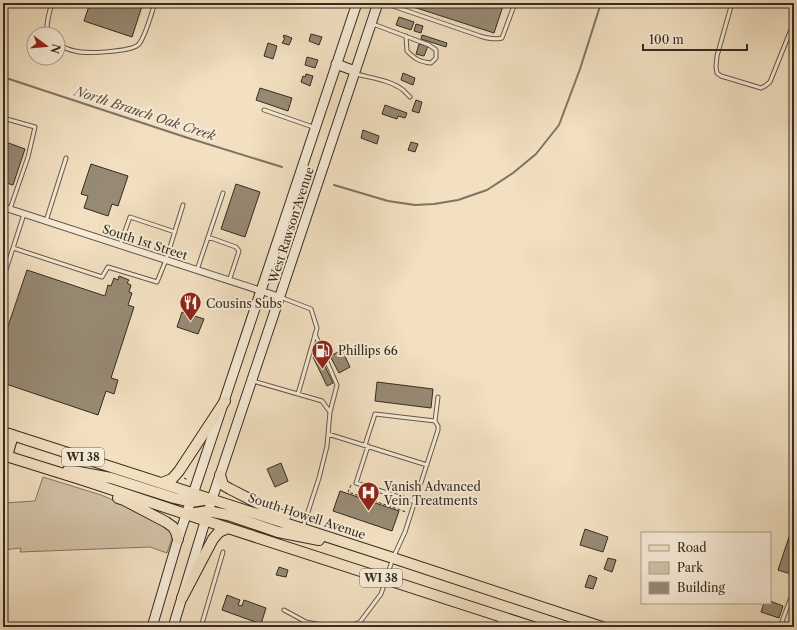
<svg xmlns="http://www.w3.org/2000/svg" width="797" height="630" viewBox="0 0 797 630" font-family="'Libre Caslon Text',serif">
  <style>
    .park { fill: #d2c1a6; stroke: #837664 }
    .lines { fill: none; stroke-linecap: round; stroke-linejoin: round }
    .stream { stroke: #7f7361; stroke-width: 2 }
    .building { fill: #978a74; stroke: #342c21 }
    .lane-casing { stroke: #645949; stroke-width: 5 }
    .street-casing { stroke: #645949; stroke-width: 8 }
    .secondary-casing { stroke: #342c21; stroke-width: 11 }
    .primary-casing { stroke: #342c21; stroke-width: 12 }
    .path { stroke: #342c21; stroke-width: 1; stroke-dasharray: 3 2; stroke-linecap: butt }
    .lane { stroke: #f7ebd7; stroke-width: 3 }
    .street { stroke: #f7ebd7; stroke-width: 6 }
    .secondary { stroke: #f7ebd7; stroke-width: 9 }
    .primary { stroke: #f2e0c1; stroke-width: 10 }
    .labels { text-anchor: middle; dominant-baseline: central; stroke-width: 4; stroke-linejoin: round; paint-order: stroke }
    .shield { fill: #f7ebd7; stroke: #6e6558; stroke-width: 1 }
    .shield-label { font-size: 11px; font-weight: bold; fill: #342c21 }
    .street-label { font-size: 12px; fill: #342c21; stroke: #f7ebd7 }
    .poi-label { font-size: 12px; fill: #342c21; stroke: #f7ebd7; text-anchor: start }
    .water-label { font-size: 13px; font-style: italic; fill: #5a5041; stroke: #f7ebd7 }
  </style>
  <rect width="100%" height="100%" fill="#f2e0c1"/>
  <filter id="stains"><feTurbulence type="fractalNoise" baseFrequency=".005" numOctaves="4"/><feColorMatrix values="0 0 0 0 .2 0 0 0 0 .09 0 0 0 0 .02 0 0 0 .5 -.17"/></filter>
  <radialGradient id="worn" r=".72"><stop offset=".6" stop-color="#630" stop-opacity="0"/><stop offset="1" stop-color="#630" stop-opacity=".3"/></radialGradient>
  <path class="park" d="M43,477l58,18 17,7 50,24 5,10 -6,17 -17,-6 -130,5 1,-4 -18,2v-47l32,-2z"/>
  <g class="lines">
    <path class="stream" d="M3,77l182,60 97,30
      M334,185l54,16 27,4 19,-1 24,-4 29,-10 26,-17 23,-19 23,-29 21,-56 21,-66"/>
  </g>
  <path class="building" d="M90,3h53l-11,34 -48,-16z
    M404,3h100l-10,30 -90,-29z
    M399,17l15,5 -3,8 -15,-5z
    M416,24l7,2 -2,7 -7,-2z
    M311,34l11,3 -3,8 -10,-4z
    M284,35l8,3 -3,7 -7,-2 3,-5 -2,-1z
    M422,35l25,8 -1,4 -25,-8z
    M268,43l9,3 -4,13 -9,-3z
    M419,44l9,2 -4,10 -8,-2z
    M307,57l11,3 -3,8 -10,-3z
    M403,73l12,5 -2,7 -12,-5z
    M306,74l7,2 -3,10 -9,-4 2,-6 2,1z
    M260,88l32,10 -4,13 -32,-11z
    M416,100l6,2 -3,11 -7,-2z
    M385,105l22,8 -2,5 -7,-2 -1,3 -15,-5z
    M363,130l16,6 -2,8 -16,-6z
    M3,141l22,8 -12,36 -10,-3z
    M411,142l7,2 -3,8 -7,-2z
    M91,164l37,12 -10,30 -6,-2 -4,12 -24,-8 4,-12 -7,-2z
    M236,184l24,8 -15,45 -24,-8z
    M27,270l78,26 3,-11 3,1 3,-8 4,2 1,-4 10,4 -2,3 4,2 -2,7 3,1 -4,12 6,2 -23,71 7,2 -4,14 -8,-3 -8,24 -95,-32v-42z
    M182,312l22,7 -6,15 -21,-7z
    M342,350l8,17 -11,6 -9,-17z
    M319,354l14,29 -6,3 -14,-29z
    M377,382l56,7 -2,19 -56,-7z
    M281,463l7,18 -13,6 -8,-18z
    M340,491l59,20 -7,20 -59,-20z
    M585,529l23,8 -5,15 -23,-7z
    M790,534l4,1v40l-16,-5z
    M608,558l8,2 -4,12 -8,-3z
    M279,567l9,3 -2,7 -10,-2z
    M589,575l8,3 -4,11 -8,-2z
    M227,595l13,5 -2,5 4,1 2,-6 22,8 -5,16 -39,-14z
    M770,601l13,5 -4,12 -18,-6 3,-9h6z"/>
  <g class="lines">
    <defs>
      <path id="lane" d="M384,3l96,33c7,2 14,4 22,2l13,-35
        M732,3l-15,53 -1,11 1,6 4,3 40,12 4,-2 5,-4 24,-60
        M373,24l56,21 7,5v8l-5,5c-11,-1 -16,-4 -24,-12l-1,-15
        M47,34c-1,-11 2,-21 5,-31
        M58,44c5,3 11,6 17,7 11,3 57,1 64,-7 7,-9 12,-30 16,-41
        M356,74c15,4 34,6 47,16 2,2 5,5 7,7
        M264,110l49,17
        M3,118l32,9 -7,30 -18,52
        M24,214l-11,34 89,29 6,-10 49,15 9,-22 17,-55
        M46,221l20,-63
        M208,237l28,10 3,4 -10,30
        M120,245l10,-28 45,15
        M197,270l26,-77
        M3,279l10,-31
        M280,297l31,12 6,19 -19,66
        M315,334l22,51 -7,27
        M253,381l69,20 8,11 -3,34 -8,32 -16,49
        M435,421l3,-24
        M328,434l99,31
        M368,446l-12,37 59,19
        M284,610l22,12 26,5
        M201,627l22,-75
        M347,627l13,-5 21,-28 12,-36 12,-26 33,-102v-4l-3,-5 -60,-7 -10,31
        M498,627l3,-9
        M780,627l14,-38"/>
      <path id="street" d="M3,207l277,90"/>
      <path id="secondary" d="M336,64l19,7
        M152,627l26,-88 179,-536
        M173,627l39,-128 166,-496"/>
      <path id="primary" d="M3,432l390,126 209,69
        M3,455l80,25 145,48 305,99
        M7,456l6,-21
        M68,470l43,8 63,20 17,4 19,-3
        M220,475l3,10 7,4 55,28
        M162,483l10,-4 7,-8 46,-70
        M118,498l6,2 42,22 7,5 3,5 2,7
        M189,514l19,-3 20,4 50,17 41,8
        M182,598l31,-59 6,-7 9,-4"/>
    </defs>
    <use href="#lane" class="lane-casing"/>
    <use href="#street" class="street-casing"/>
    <use href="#secondary" class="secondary-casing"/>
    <use href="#primary" class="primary-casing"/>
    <path class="path" d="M184,478l4,2
      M351,485l-3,7 58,20"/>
    <use href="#lane" class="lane"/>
    <use href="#street" class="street"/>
    <use href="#secondary" class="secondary"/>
    <use href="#primary" class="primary"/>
  </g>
  <defs>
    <symbol id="restaurant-pin" viewBox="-11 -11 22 30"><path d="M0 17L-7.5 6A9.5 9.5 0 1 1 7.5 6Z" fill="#8f2418" stroke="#f7ebd7"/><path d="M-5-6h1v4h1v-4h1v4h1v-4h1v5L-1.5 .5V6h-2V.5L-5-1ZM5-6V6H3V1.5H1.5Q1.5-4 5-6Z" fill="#fff"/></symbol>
    <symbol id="fuel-pin" viewBox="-11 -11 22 30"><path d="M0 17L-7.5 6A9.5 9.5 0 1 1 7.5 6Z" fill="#8f2418" stroke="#f7ebd7"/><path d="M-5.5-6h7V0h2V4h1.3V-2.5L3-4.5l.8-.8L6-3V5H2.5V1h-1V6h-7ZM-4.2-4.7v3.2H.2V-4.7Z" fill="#fff"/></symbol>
    <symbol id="hospital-pin" viewBox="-11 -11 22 30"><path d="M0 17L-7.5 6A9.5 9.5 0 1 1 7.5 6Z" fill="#8f2418" stroke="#f7ebd7"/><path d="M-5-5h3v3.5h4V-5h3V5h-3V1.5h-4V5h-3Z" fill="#fff"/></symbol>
  </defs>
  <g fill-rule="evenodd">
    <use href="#restaurant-pin" x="178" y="290" width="25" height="34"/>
    <use href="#fuel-pin" x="310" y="338" width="25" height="34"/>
    <use href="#hospital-pin" x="356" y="480" width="25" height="34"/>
  </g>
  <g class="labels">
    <g class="shield">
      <rect x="62" y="448" width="42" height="18" rx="3"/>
      <rect x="360" y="569" width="42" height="18" rx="3"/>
    </g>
    <g class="shield-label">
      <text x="83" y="457">WI 38</text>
      <text x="381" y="578">WI 38</text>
    </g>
    <g class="street-label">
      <text transform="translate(291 225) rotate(-72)">West Rawson Avenue</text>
      <text transform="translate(145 242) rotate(18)">South 1st Street</text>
      <text transform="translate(307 516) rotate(18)">South Howell Avenue</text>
    </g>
    <g class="poi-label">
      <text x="206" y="303">Cousins Subs</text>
      <text x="338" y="350">Phillips 66</text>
      <text x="384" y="486">Vanish Advanced<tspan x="384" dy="14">Vein Treatments</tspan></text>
    </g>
    <g class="water-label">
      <text transform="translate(145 113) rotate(18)">North Branch Oak Creek</text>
    </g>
  </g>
  <rect width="797" height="630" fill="none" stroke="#f2e0c1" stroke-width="16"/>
  <rect x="4" y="4" width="789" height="622" fill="none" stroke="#342c21" stroke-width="2"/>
  <rect x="8" y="8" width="781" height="614" fill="none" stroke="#342c21"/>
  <rect x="641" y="532" width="130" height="72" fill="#f7ebd7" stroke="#a99f8e"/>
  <rect x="649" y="545" width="20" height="6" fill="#f2e0c1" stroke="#a99f8e"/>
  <text x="677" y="552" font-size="12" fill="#342c21">Road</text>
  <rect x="649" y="562" width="20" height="12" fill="#d2c1a6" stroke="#a99f8e"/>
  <text x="677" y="572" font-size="12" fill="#342c21">Park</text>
  <rect x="649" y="582" width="20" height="12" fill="#978a74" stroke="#a99f8e"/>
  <text x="677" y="592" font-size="12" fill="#342c21">Building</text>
  <g transform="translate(46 46) rotate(106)"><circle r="19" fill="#f7ebd7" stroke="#a99f8e"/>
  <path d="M0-3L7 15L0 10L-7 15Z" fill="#8f2418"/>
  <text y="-6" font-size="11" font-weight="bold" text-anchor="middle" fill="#342c21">N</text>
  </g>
  <path d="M643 44v6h104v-6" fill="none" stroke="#342c21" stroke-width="2"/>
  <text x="649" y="44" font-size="12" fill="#342c21" stroke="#f7ebd7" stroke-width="3" paint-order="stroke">100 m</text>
  <rect width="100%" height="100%" filter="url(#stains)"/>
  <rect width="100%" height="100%" fill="url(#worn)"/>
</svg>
